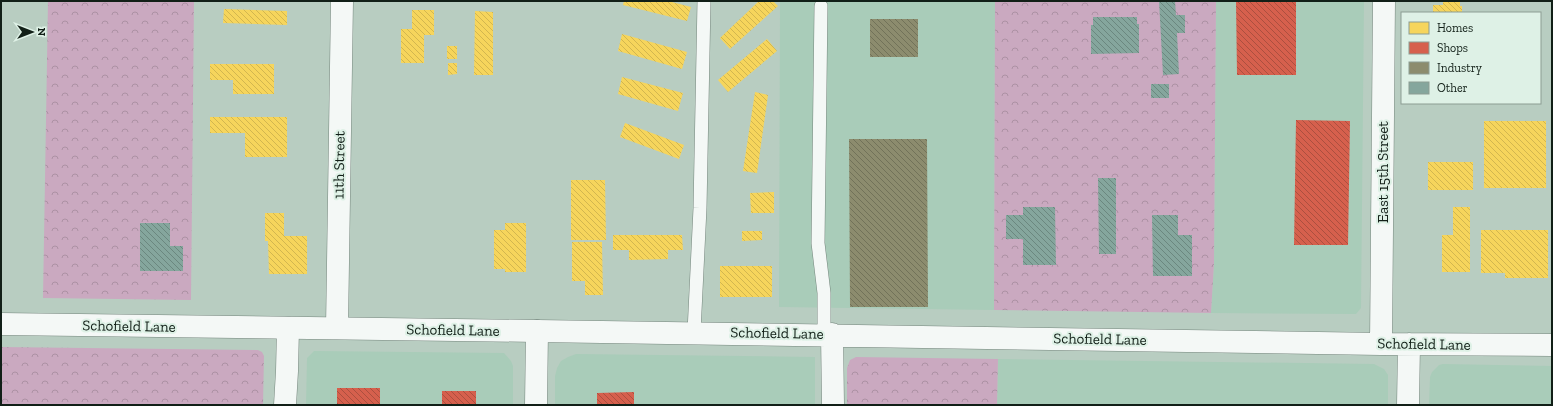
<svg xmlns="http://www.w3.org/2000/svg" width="1553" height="406" viewBox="0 0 1553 406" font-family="'Zilla Slab',serif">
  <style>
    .built { fill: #a9ccb9 }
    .forest { fill: url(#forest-crowns) }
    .homes { fill: url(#homes-back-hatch) }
    .shops { fill: url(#shops-back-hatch) }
    .industry { fill: url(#industry-back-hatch) }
    .building { fill: url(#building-back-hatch) }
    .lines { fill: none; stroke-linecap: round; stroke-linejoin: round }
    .service-casing { stroke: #74857c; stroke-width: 14 }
    .minor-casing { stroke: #74857c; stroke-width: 23 }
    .tertiary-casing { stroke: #74857c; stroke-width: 23 }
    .service { stroke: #f4f8f6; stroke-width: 13 }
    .minor { stroke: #f4f8f6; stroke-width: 22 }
    .tertiary { stroke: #f4f8f6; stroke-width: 22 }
    .labels { text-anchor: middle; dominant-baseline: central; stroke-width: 4; stroke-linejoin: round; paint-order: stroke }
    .street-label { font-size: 15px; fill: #111f17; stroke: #def1e6 }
  </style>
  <defs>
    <pattern id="forest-crowns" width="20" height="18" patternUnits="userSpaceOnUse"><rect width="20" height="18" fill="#caa9c0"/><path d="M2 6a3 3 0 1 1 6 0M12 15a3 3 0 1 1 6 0" fill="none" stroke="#ac91a4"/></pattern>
    <pattern id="homes-back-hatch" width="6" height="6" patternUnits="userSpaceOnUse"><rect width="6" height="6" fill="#f6d55c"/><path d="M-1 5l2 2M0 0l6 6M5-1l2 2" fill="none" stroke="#d2b64f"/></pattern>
    <pattern id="shops-back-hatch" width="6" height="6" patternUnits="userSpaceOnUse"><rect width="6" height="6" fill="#d6604d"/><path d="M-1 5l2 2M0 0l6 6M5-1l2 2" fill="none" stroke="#ac4f3f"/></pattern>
    <pattern id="industry-back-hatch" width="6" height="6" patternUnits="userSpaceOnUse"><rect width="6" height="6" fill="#8c8c6e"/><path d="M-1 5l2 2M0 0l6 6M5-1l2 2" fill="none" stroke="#717259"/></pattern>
    <pattern id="building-back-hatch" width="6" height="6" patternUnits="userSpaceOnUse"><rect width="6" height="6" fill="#85a69d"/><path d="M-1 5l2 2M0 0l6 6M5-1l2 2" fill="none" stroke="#6b877f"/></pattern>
  </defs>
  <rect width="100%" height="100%" fill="#b8cdc1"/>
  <path class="built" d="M780,1h215l-1,309 -215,-3z
    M1216,1h148l-3,307 -5,6 -145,-1 3,-50z
    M314,351l190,2 7,8 2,5v39h-207l1,-47z
    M576,354l239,3v48h-260v-29l2,-8 4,-7 7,-4z
    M998,359l376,5 10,5 4,6v30h-391z
    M1443,364l109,2v39h-123l1,-28 2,-5 7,-7z"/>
  <path class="forest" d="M48,1h146l-3,299 -148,-2z
    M995,1h221l-2,262 -3,50 -217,-3z
    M1,347l257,3 4,2 2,4 -1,49h-262z
    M856,357l142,2 -1,46h-150v-37l3,-8z"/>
  <path class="homes" d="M624,1h44l23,6 -4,14 -64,-16z
    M759,1h14l5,5 -48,43 -10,-11z
    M1443,1h17v5h2v7h-29v-8h10z
    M224,9l63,2v14l-64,-2z
    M412,10h22v25h-10v28h-23v-34h11z
    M475,11l18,1v63h-19z
    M622,34l65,18 -5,17 -64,-18z
    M767,39l10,12 -49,41 -10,-12z
    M447,46h10v13h-10z
    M448,63h9v11l-9,1z
    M210,64h64v30h-41v-14h-23z
    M622,77l61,16 -5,18 -60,-17z
    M755,92l13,3 -11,78 -14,-2z
    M210,117h77v40h-42v-24h-35z
    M1484,121h62v67h-62z
    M625,123l59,22 -5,14 -59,-22z
    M1428,162h45v28h-45z
    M571,180h34l1,60h-35z
    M774,192v21h-23l-1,-20z
    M1453,207h17v65h-28v-37h11z
    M265,213h19v23h23v38h-38l-1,-33h-3z
    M505,223h21v49h-21v-3h-11v-39h11z
    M1481,230h67v48h-43v-5h-24z
    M742,231h20v9l-20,1z
    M613,235h69l1,15h-15v9l-39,1v-10h-16z
    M572,242h30l1,53h-18v-14h-13z
    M720,266h52v31h-52z"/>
  <path class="shops" d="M1236,1h60v74h-59z
    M1296,120l54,1 -2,124h-54z
    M337,388h43v17h-43z
    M442,391h34v14h-34z
    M634,392v13h-37v-12z"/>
  <path class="industry" d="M870,19h48v38h-48z
    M849,139h78l1,168h-78z"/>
  <path class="building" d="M1159,1h16l1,14h9v18h-8l2,41 -16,1z
    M1093,17h44v7h2v29l-48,1v-29h2z
    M1151,84h18v14h-18z
    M1098,178h18v76h-17z
    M1023,207h32l1,58h-33v-26h-17v-24h17z
    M1152,215h26v20h14v41h-39z
    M140,223h30v23h13v25h-43z"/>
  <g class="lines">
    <defs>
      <path id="service" d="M821,6l-3,237 6,50v41
        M694,332l6,-124 4,-207"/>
      <path id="minor" d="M337,328l5,-327
        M832,334l1,71
        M1381,344l3,-343
        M285,405l2,-34 1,-43
        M536,405l1,-74 844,13 171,1
        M1408,405l1,-61"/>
      <path id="tertiary" d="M1,324l536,7"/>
    </defs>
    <use href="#service" class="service-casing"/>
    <use href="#minor" class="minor-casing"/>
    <use href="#tertiary" class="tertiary-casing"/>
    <use href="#service" class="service"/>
    <use href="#minor" class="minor"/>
    <use href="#tertiary" class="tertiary"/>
  </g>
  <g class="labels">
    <g class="street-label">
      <text transform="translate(339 165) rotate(-89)">11th Street</text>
      <text transform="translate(1383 172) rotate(-90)">East 15th Street</text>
      <text transform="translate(129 326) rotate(1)">Schofield Lane</text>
      <text transform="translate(453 330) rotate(1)">Schofield Lane</text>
      <text transform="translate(777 333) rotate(1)">Schofield Lane</text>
      <text transform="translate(1100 339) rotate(1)">Schofield Lane</text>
      <text transform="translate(1424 344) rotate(1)">Schofield Lane</text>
    </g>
  </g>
  <rect width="1553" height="406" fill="none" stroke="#111f17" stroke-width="4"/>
  <rect x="1401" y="12" width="140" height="92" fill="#def1e6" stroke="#8c9d93"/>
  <rect x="1409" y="22" width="20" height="12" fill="#f6d55c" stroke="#8c9d93"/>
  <text x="1437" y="32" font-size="12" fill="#111f17">Homes</text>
  <rect x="1409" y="42" width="20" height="12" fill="#d6604d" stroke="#8c9d93"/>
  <text x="1437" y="52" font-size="12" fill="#111f17">Shops</text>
  <rect x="1409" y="62" width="20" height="12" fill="#8c8c6e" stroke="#8c9d93"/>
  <text x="1437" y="72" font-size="12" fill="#111f17">Industry</text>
  <rect x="1409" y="82" width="20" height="12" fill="#85a69d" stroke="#8c9d93"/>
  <text x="1437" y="92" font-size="12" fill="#111f17">Other</text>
  <g transform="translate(32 32) rotate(90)" stroke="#def1e6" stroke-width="3" paint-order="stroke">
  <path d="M0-3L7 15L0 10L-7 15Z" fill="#111f17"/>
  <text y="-6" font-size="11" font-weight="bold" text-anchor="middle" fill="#111f17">N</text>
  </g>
</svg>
